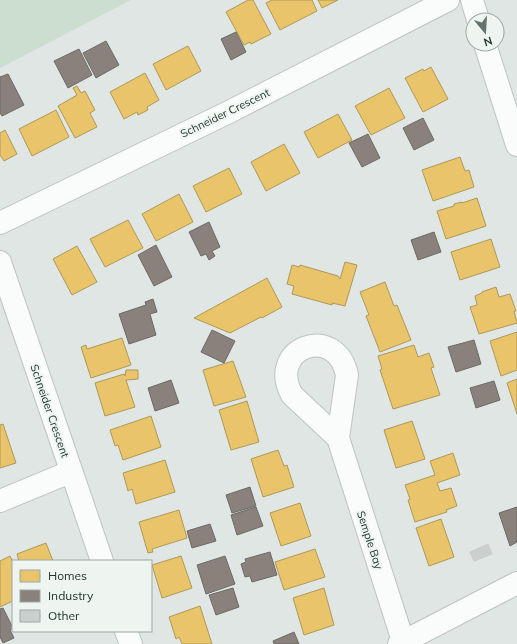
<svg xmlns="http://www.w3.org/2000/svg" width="517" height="644" viewBox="0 0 517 644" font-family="Mulish,sans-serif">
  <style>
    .grass { fill: #cbdecf }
    .homes { fill: #e9c46a; stroke: #ad9958 }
    .industry { fill: #8a817c; stroke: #6b6a65 }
    .building { fill: #cbcfcd; stroke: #c9cecc }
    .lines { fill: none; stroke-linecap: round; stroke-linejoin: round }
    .minor-casing { stroke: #bdc3c0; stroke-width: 24 }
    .minor { stroke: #fafbfb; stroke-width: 22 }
    .labels { text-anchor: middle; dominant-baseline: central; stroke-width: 4; stroke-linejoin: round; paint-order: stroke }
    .street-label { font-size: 11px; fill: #22352f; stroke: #eef5f1 }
  </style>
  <rect width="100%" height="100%" fill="#e0e6e3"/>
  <path class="grass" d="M0,0h131l-131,68z"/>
  <path class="homes" d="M248,0h5l18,34 -20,10 -1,-2 -6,3 -18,-33z
    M272,0h40l5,11 -37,19 -14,-27z
    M318,0h20l-16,8z
    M188,46l13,25 -35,19 -13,-26z
    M431,67l17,32 -25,13 -18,-34 18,-9 1,2z
    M145,73l14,27 -12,7 1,3 -10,5 -1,-3 -13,7 -14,-27z
    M77,86l4,7 4,-2 10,19 -5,3 7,14 -22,11 -17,-32 19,-11 -4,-7z
    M389,88l16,30 -34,17 -16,-29z
    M56,110l13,27 -37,19 -13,-27z
    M338,114l14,26 -34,18 -14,-26z
    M5,130l12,24 -13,7 -4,-6v-22z
    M284,144l16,29 -34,18 -15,-29z
    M460,157l5,14 4,-1 5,17 -41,14 -11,-31z
    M229,168l13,26 -36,18 -13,-26z
    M179,194l14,28 -37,19 -14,-27z
    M477,198l9,28 -40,13 -9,-28 17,-5v-2l8,-2v1z
    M128,220l15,28 -38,19 -15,-28z
    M491,239l9,28 -40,13 -9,-28z
    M77,246l20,36 -25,13 -19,-36z
    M345,262l12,3 -12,41 -13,-3v2l-40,-11 2,-8 -7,-2 5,-19 7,2 1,-2 38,11 2,3z
    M267,278l15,29 -20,11 -1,-1 -31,16 -36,-15z
    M385,282l9,24 3,-1 14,35 -31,12 -14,-36 3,-1 -9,-23z
    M496,287l3,10 11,-3 6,17h-2l3,12 -38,11 -9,-27 7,-2 -2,-9 7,-3v-1z
    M517,332v38l-16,6 -11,-35z
    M122,338l9,27 -40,13 -10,-31 5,-2 1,4z
    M414,345l4,12 11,-4 5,14 -3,1 9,27 -47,14 -13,-39 2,-1 -4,-13z
    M233,361l13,36 -32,9 -11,-36z
    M126,370h12v9l-12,1 9,27 -30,9 -10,-33 29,-9 1,2z
    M517,379v35l-10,-31z
    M247,401l12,41 -28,8 -12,-40z
    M151,416l10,31 -38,13 -5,-15 -3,1 -5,-16z
    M412,421l13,38 -29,9 -12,-38z
    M3,424l13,39 -16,5v-43z
    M278,450l6,16 3,-1 7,22 -31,10 -12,-38z
    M453,453l7,22 -23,8 3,8 11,-3 6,18 -11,4 1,2 -32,10 -7,-22 2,-1 -5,-14 30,-10 -5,-14z
    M165,460l10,32 -39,12 -4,-15 -4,2 -5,-18z
    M300,503l11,33 -30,10 -11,-33z
    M179,510l8,28 -35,11 1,3 -5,1 -9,-31z
    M441,519l13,38 -25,9 -13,-38z
    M46,543l7,18h-34l-2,-7z
    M315,549l10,28 -41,13 -9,-28z
    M10,556l3,6v39l-13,6v-46z
    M181,556l11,32 -30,10 -10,-33z
    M324,588l10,37 -30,10 -11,-37z
    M200,606l12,38h-30l-3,-7 -3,2 -7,-22z"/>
  <path class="industry" d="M236,32l10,20 -15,8 -10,-21z
    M106,41l13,24 -23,13 -13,-25z
    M79,49l13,26 -24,13 -14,-27z
    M8,74l16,31 -22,11 -2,-3v-36z
    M423,118l11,22 -20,10 -11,-22z
    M368,134l12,24 -18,9 -13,-24z
    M209,222l11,25 -8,4 3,5 -6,4 -3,-6 -5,2 -12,-24z
    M434,232l7,20 -23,8 -7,-20z
    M156,245l16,32 -18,9 -16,-31z
    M153,299l4,13 -7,2 6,21 -27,9 -10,-30 27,-9 -1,-3z
    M212,330l23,11 -11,22 -23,-11z
    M474,340l7,24 -25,8 -8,-25z
    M171,380l8,23 -24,8 -7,-23z
    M494,381l6,19 -24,8 -6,-20z
    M250,487l6,19 -24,7 -6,-18z
    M256,507l7,19 -26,9 -6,-20z
    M517,507v35l-7,4 -11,-33z
    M210,524l6,17 -24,7 -5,-17z
    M270,552l7,23 -25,7 -2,-6 -5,1 -4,-13 5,-2 -1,-3z
    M225,556l10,28 -29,10 -9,-29z
    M233,588l6,19 -23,8 -7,-20z
    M3,608l10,20 -3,2 4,8 -11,5 -3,-6v-28z
    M294,632l5,12h-25l-1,-3z"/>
  <path class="building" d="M488,544l4,10 -18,7 -4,-9z"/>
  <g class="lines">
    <defs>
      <path id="minor" d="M472,0l6,20
        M485,44l32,101
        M0,223l229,-111 219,-112
        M0,262l102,299
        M338,438l-46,-43c-26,-47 44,-73 55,-20l-9,63 66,206
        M0,501l70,-29
        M126,631l5,13
        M399,644l118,-61"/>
    </defs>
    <use href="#minor" class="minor-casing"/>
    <use href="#minor" class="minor"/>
  </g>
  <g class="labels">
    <g class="street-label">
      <text transform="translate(225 113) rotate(-26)">Schneider Crescent</text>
      <text transform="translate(50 411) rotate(71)">Schneider Crescent</text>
      <text transform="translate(370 540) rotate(72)">Semple Bay</text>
    </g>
  </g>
  <rect x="12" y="560" width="140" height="72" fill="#eef5f1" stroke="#9ca8a3"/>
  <rect x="20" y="570" width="20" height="12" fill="#e9c46a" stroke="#9ca8a3"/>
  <text x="48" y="580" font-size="12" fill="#22352f">Homes</text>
  <rect x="20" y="590" width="20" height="12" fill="#8a817c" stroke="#9ca8a3"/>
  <text x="48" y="600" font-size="12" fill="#22352f">Industry</text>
  <rect x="20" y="610" width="20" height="12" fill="#cbcfcd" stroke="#9ca8a3"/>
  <text x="48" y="620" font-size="12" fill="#22352f">Other</text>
  <g transform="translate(485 32) rotate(162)"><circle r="19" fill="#eef5f1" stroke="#9ca8a3"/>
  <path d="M0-3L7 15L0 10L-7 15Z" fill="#64736e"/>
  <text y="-6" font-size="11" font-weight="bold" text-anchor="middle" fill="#22352f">N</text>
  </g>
</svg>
